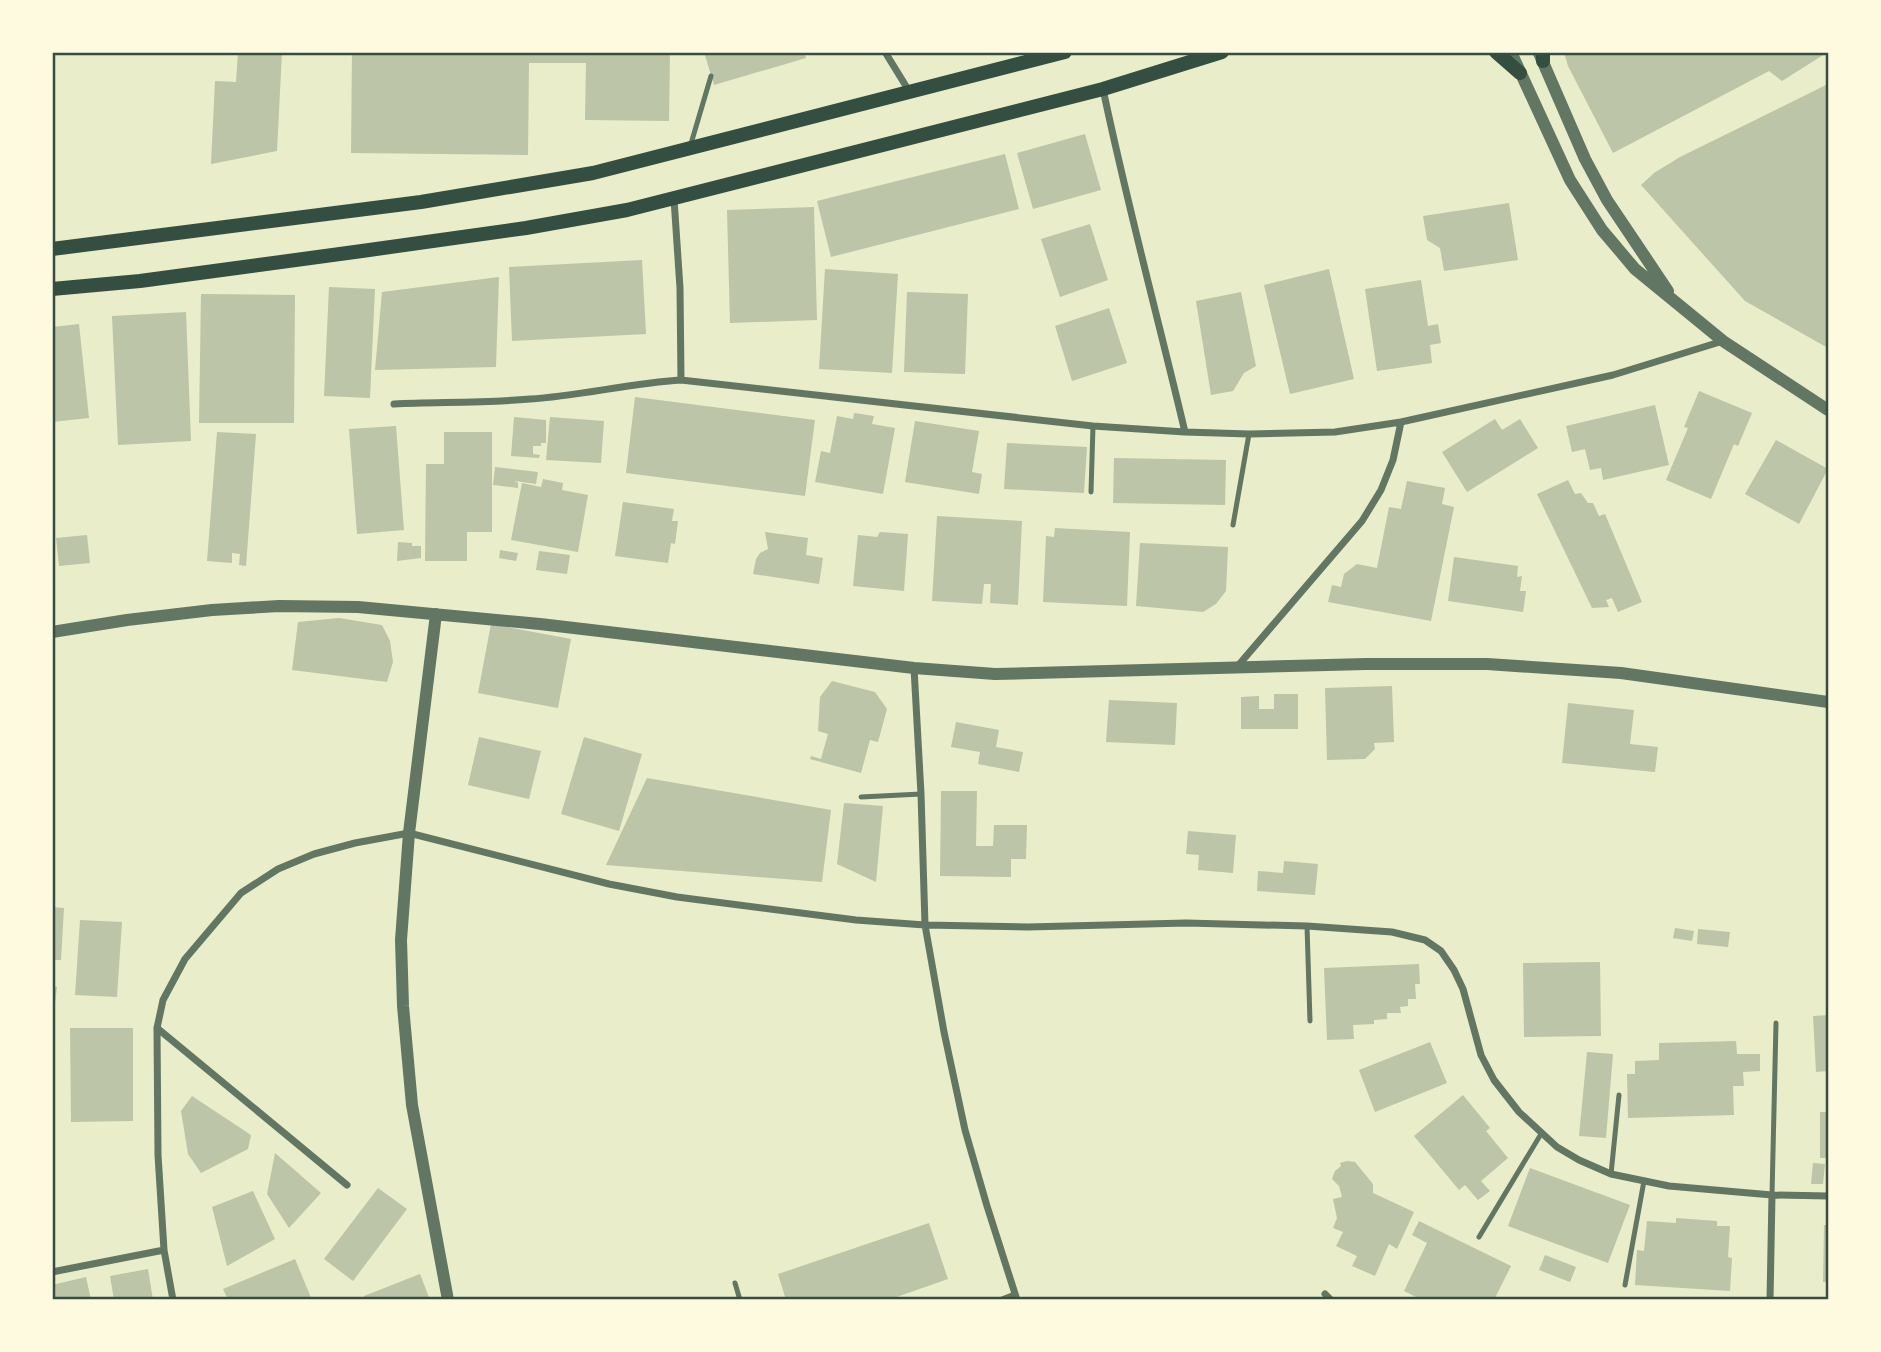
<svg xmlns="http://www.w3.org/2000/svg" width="1881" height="1352" viewBox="0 0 1881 1352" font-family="'Source Sans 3',sans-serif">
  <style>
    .building { fill: #bcc5a7 }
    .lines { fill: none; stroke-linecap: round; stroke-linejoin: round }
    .service { stroke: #617663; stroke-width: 5 }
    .minor { stroke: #617663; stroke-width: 7 }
    .tertiary { stroke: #617663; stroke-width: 12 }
    .secondary { stroke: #344e41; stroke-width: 14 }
    .neatline { fill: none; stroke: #344e41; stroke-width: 2.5 }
  </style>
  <rect width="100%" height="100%" fill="#e9edc9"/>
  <path class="building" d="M238,52h44l-5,99 -66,13 4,-83 21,1z
    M352,52h318l-1,69 -84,-1 1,-57h-57l-1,92 -177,-2z
    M704,52h100l2,6 -92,27z
    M1564,52h264l-46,29 -13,-10 -156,82 -45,-87z
    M1828,84v264l-83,-47 -104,-116 13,-12 26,-16z
    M1085,134l16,56 -68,19 -16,-56z
    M1005,154l14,55 -188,48 -14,-56z
    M1509,203l9,57 -74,11 -4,-23 -13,-8 -4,-24z
    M814,207l3,113 -87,3 -3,-113z
    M1090,224l18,56 -48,17 -19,-58z
    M642,260l4,74 -134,7 -3,-74z
    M825,269l73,5 -6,99 -73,-4z
    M1329,269l25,110 -64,15 -26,-109z
    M499,277l-3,90 -121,3 7,-78z
    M1421,280l7,46 10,-2 3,19 -11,2 2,18 -55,8 -12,-82z
    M329,287l46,2 -5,109 -46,-2z
    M907,292l61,2 -3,80 -61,-2z
    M1241,292l15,74 -12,7 -11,18 -22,4 -15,-94z
    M201,294l94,1 -1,128h-95z
    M1109,308l18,55 -55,18 -17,-55z
    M186,312l5,129 -73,4 -6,-129z
    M79,324l10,94 -37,4v-95z
    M1699,391l53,22 -14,33 -4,-2 -23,55 -45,-19 22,-52 -4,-1z
    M635,397l180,23 -10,76 -179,-23z
    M1655,405l14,60 -66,15 -2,-12 -11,2 -5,-21 -13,3 -6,-26z
    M854,413l20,3 -2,8 23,4 -12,66 -68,-12 6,-31 9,2 7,-37 16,3z
    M514,417l32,3v23h-5v3h-8v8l7,1 -1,3 -28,-2z
    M550,417l54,4 -3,42 -55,-3z
    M1495,419l7,11 18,-11 18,29 -71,44 -25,-40z
    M915,421l64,10 -7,41 10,2 -3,20 -74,-12z
    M396,426l8,104 -47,4 -8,-105z
    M217,432l39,2 -10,132 -7,-1 1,-11 -8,-1v10l-25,-2z
    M444,432h48v100h-25v29h-42l1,-97h18z
    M1776,440l52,29 -29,55 -54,-30z
    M1007,443l80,4 -3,46 -80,-4z
    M1114,458l112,2 -1,45 -112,-2z
    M495,467l43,5 -2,12 -21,-3 3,2v5l-25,-3z
    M543,479l20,4 -1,7 26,5 -10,57 -67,-12 11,-57 19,4z
    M1568,480l7,14 6,-1 7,10h5l6,13 6,-2 37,88 -24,10 -6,-14 -6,2 3,7 -17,1 -55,-114z
    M1407,481l38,7 -3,16 12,3 -23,114 -103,-19 4,-17 9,2 3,-13 13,-10 20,4 12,-61 12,2z
    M623,502l51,7 -2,12h6l-3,23 -4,-1 -3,20 -53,-7z
    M937,516l85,5 -4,84 -28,-2 1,-19h-7l-2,20 -50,-3z
    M1055,528l75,4 -3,74 -84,-4 3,-66 8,1z
    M765,532l43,6 -2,17 17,3 -4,26 -66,-10 3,-15 4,-6 8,-4z
    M880,532l28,2 -4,57 -51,-5 5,-51 19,2z
    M87,535l3,28 -31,3 -3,-28z
    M398,542l14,1v3h9v12l-24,3z
    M1140,543l88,4 -2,44 -10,13 -13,8 -67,-6z
    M500,550l18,3 -2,8 -17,-3z
    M539,551l31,4 -3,19 -31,-4z
    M1454,557l64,9 -1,11 5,-1 -2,15h6l-3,21 -75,-11z
    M339,618l43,7 8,16 3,21 -6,20 -95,-12 6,-48z
    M491,624l80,15 -13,69 -80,-15z
    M832,681l43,11 12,17 -9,33 -8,-2 -9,33 -51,-14 1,-3 10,3 7,-25 -10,-3 2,-34z
    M1392,686l2,56 -20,1 1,6 -10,10 -38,1 -2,-72z
    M1274,694h24v35h-57v-32l18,-1v13h15z
    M1109,700l68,3 -2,42 -69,-3z
    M1568,703l66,7 -4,34 28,3 -3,25 -93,-9z
    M956,722l43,8 -3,17 27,5 -4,20 -41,-8 2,-12 -29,-5z
    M479,737l62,14 -12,48 -61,-14z
    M584,737l58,17 -23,77 -58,-17z
    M647,778l184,32 -9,72 -216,-17z
    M941,791h36l-1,55h17l1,-21h33l-1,34h-15v18l-71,-1z
    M844,803l39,3 -7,76 -39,-18z
    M1188,831l48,4 -3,38 -35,-3 1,-15 -13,-1z
    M1284,861l34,3 -3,31 -58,-4 1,-20 25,2z
    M52,907l12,1 -3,52h-9z
    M80,920l42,2 -5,75 -42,-2z
    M1675,928l19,3 -2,10 -19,-3z
    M1698,929l32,3 -2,15 -31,-3z
    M1600,962l1,74 -77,1 -1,-74z
    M1419,964l1,20h-5l1,15h-8v7l-8,1 1,6h-14v6l-13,1v4l-21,1 1,14 -27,1 -3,-72z
    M52,986l5,1 -3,24h-2z
    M1828,1015v56l-12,1 -3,-56z
    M70,1028h63v93l-62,1z
    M1736,1041l1,13h23v17l-17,1 1,14h-11l1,29 -106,3 -1,-44h8v-13l24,-1v-17z
    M1430,1042l17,41 -72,29 -16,-42z
    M1587,1052l26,2 -7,84 -27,-2z
    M1463,1095l27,33 -4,3 22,27 -27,23 9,10 -12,9 -13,-15 -6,5 -45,-54z
    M192,1096l59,39 -3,14 -47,24 -13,-19 -7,-43z
    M1820,1112h8v46h-8z
    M275,1153l46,40 -32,35 -22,-34z
    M1347,1161l8,1 18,22v9l41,19 -17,37 -8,-5 -14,32 -23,-10 5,-10 -21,-10 7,-14 -10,-4 4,-10 -4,-19 9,-2 -3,-11 -7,-7 3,-8 6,-5 -1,-3z
    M1813,1163l12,1 -2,20h-12z
    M1530,1168l100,37 -22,58 -100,-37z
    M378,1188l29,21 -54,72 -29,-22z
    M253,1191l22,48 -48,27 -15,-59z
    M1676,1218l41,3v5h13l-2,31 4,1 -2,33 -95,-6 2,-35 7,1 3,-30 29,2z
    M1419,1221l92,45 -17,34h-72l-18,-9 23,-48 -15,-8z
    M929,1223l19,56 -60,21h-102l-8,-26z
    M1824,1225h4v57h-5z
    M1545,1255l31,12 -6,15 -31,-12z
    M295,1259l17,41h-84l-5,-11z
    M148,1269l5,31h-39l-4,-24z
    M420,1274l10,26h-65l-1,-4z
    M86,1277l5,23h-39v-15z"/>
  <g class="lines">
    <path class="service" d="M690,147l21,-71
      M1091,492l2,-66
      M1233,525l16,-91
      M861,797l60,-3
      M1307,926l3,95
      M1611,1174l8,-79
      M1772,1195l4,-172
      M1479,1237l62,-103
      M735,1283l5,17
      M1625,1285l19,-104"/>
    <path class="minor" d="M885,52l24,39
      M1103,89c24,115 55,229 82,343
      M674,199l6,89 1,92
      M394,404c45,-2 91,-1 136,-5 50,-3 100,-16 151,-19l412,46 92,6 64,2 86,-2 66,-10 212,-47 110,-34
      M914,668l7,126 4,131 19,107 21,98 22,76 30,94
      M1236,668l126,-147 19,-31 12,-30 8,-38
      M157,1028l190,157
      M52,1272l112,-22
      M1325,1294l6,6
      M173,1300l-9,-50 -6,-95 -1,-127 6,-28 22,-41 56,-66 37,-24 36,-15 41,-11 54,-10 200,51 68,13 179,23 69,5 103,2 158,-4 121,3 85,6 33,8 16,11 13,19 9,19 18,66 13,25 25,32 38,35 22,13 32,14 58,12 103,9 56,1
      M1002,1300l13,-5
      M1770,1300l2,-105"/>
    <path class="tertiary" d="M1511,52l59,128 32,50 33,39 88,72 105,69
      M1539,53l46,106 22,41 61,91
      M436,614l-27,219 -8,107 2,66 9,99 36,195
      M52,632l75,-12 85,-10 67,-4 79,1 182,17 374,44 81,6 371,-10h121l134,9 207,29"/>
    <path class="secondary" d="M1496,52l24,21
      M1543,61v-9
      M52,249l369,-47 172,-29 472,-121
      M52,289l88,-8 222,-30 164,-23 101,-18 476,-121 119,-37"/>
  </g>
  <rect width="1881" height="1352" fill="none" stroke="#fefae0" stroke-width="108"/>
  <rect x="54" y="54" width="1773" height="1244" class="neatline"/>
</svg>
